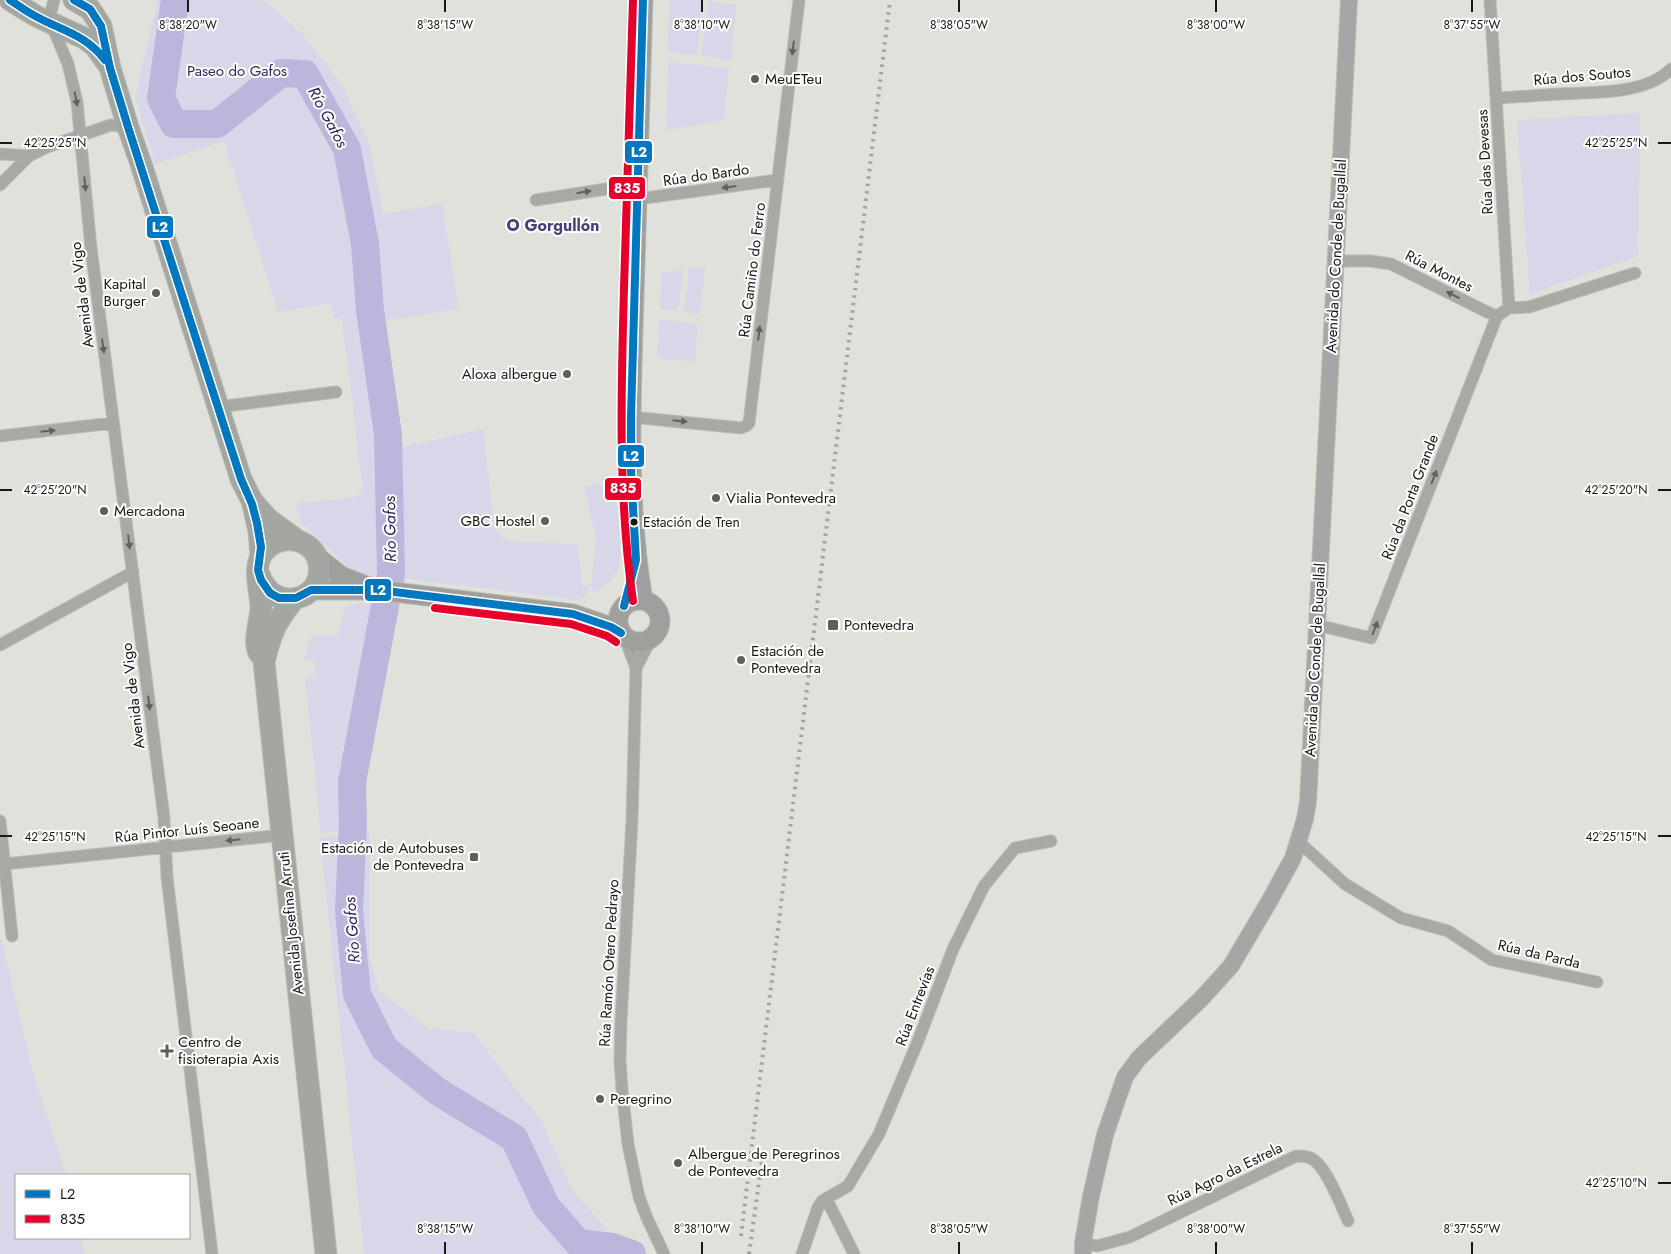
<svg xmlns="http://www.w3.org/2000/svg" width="1671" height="1254" viewBox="0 0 1671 1254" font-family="Jost,sans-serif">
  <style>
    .green { fill: #d8d7e9 }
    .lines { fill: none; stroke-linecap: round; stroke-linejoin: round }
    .river { stroke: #bab6dc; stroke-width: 28 }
    .street-casing { stroke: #bbbcb8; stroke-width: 13 }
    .secondary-casing { stroke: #bbbcb8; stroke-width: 18 }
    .primary-casing { stroke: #bbbcb8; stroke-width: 21 }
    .highway-casing { stroke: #bbbcb8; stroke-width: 23 }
    .street { stroke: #a8a8a5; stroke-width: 11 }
    .secondary { stroke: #a6a7a4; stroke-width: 16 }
    .primary { stroke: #9fa09d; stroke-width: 19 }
    .highway { stroke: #a4a6a2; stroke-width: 21 }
    .rail { stroke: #a3a4a0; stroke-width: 4; stroke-dasharray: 2.5 5; stroke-linecap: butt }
    .bus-1-casing { stroke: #fff; stroke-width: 11 }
    .bus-2-casing { stroke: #fff; stroke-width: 11 }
    .bus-1 { stroke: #0078c1; stroke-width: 8 }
    .bus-2 { stroke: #e4002b; stroke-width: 8 }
    .oneway { fill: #60605d }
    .ticks { fill: none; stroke: #181915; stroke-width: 2 }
    .poi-dot { fill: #5e5f5a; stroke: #fff; stroke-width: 2 }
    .bus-dot { fill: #181915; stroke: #fff; stroke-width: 2 }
    .labels { text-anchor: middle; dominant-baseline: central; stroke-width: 4; stroke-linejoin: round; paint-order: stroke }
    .bus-label { font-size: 14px; fill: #181915; stroke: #fff; text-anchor: start }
    .park-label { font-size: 15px; fill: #35256a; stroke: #fff }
    .street-label { font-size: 15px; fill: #181915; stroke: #fff }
    .poi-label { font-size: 15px; fill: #181915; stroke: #fff; text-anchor: start }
    .water-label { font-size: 16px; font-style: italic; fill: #312165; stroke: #fff }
    .neighbourhood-label { font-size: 16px; font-weight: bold; fill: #483e7b; stroke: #fff }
    .ticks-label { font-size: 12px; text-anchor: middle; fill: #181915; stroke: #fff; stroke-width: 4; stroke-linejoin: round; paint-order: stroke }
    .line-badge { stroke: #fff; stroke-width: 2 }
    .badge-label { font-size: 14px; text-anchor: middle; font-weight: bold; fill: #fff }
  </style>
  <rect width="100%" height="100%" fill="#e0e1db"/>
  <path class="green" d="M158,0h107l38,35 39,50 27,58 14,71 59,-10 17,105 -82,13 20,126 87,-19 9,96c4,9 8,12 17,16l67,3 6,42 6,1c-2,8 -4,10 -11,13l-170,-21 -35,2 -23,-12 -49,-47 -5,-16 2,-3 55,-5 10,-6 -21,-174h-8l-3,-15 -53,9 -54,-171 -69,23 -20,-67z
    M670,0h32l-5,55 -30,-3z
    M709,1l27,4 -5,55 -30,-4z
    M668,62l61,6 -5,52 -58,10z
    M1640,113l-2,143 -108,38 -13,-174z
    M705,267l-5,47 -16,-2 5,-44z
    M683,270l-5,41 -18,-2 2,-37z
    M659,319l39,5 -3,38 -38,-4z
    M614,483c2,20 10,68 4,85 -3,11 -13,18 -23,24l-4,-4 5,-49 -12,-53z
    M360,603l20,2 -32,167 1,58 -28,3 -16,-154 10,-2 -2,-18h-10l9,-23h25l8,-28z
    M370,832v126l9,33 50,37 44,5 69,89 30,67 35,40 -11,25h-232l-44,-416z
    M0,934l33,138 33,103h-50v63h65l3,16h-84z"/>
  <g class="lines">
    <path class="river" d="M175,0l-14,98 13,26h43l64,-51 24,1 42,75 18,95 5,66 18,125 3,139 -39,208 1,41 -4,88 8,83 27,54 53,43 77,47 32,68 32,37 34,4 20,7"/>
    <defs>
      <path id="street" d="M54,0l-4,15 1,8 17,41 9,38 14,146 73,570 3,59 45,377
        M1490,0l19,308 -12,8
        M1496,98c22,-1 44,-3 65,-4 34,-2 84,1 110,-25
        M0,154l29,2
        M0,185l29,-29 18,-9 64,-22 17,2
        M638,199l139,-19
        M536,200l102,-16
        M1335,261h35l21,3 94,47 12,5
        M1509,308l20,-1 106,-34
        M218,407l118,-15
        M631,417l110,11 5,-2 3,-3 50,-423
        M0,436l113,-13
        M1317,625l54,13 126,-322
        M625,638l11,30 -4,152 -11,201 -1,39 2,30 6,54 11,53 8,21 17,36
        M0,645l133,-73
        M636,668l15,-29
        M0,821l12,115
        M1299,842l46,42 56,34 47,13 44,29 105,22
        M5,864l277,-29
        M822,1201l8,5 24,48
        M1083,1243l14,3 33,-9 166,-81c7,0 14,0 19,5 13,10 26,44 33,60
        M802,1254l16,-47 4,-6 26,-15 31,-52 39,-93 35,-92 31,-63 31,-38 36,-7"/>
      <path id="secondary" d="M1083,1254v-11l8,-47 14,-61 20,-58 14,-19 63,-60 29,-32 39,-66 23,-42 12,-39 3,-17 41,-802"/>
      <path id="primary" d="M643,0c-3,100 -6,199 -9,299 -3,100 -8,202 9,301
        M316,556l25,20 26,10
        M311,590h67l195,24 38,13 10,6
        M618 621a21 21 0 1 1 42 0a21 21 0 1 1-42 0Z"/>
      <path id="highway" d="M10,0l26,16 48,22 11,8 12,17
        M74,0l16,9 11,17 9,42 18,59 13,37 100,315 11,22 7,30 2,25
        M252,501l16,18 29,21
        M259,574c14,42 66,26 60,-10 -5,-28 -44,-33 -58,-8 -8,15 0,36 0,52 -1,15 -8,32 -2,45
        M294,599c-19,24 -23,34 -30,63l62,592"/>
    </defs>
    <use href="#street" class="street-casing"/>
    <use href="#secondary" class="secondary-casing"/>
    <use href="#primary" class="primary-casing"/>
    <use href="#highway" class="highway-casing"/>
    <use href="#street" class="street"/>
    <use href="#secondary" class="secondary"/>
    <use href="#primary" class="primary"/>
    <use href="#highway" class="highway"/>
    <path class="rail" d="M741,1236l149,-1236
      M749,1254l14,-101"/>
    <defs>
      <path id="bus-1" d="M10,0c9,6 17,12 27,17 26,14 49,18 68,43
        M74,0l16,9 11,17 9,42 18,59 113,352 11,25 5,19 4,24 -3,23 3,10 9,13 9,5h17l15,-8h67l195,24 38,13 10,6
        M624,606l12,-46 -5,-89v-54l12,-417"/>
      <path id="bus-2" d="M633,0c-3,96 -6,192 -9,288 -3,105 -6,209 9,313
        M435,608l136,16 36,12 9,6"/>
    </defs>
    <use href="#bus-1" class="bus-1-casing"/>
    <use href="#bus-2" class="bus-2-casing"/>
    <use href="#bus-1" class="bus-1"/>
    <use href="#bus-2" class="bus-2"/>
  </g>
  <defs><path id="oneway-solid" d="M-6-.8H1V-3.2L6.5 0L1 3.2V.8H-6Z" transform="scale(1.25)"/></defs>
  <g class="oneway">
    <use href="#oneway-solid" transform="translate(793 48) rotate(97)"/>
    <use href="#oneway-solid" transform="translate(76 99) rotate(79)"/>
    <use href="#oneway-solid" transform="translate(85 184) rotate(85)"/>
    <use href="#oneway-solid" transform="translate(729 187) rotate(173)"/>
    <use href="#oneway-solid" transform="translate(584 192) rotate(-9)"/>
    <use href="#oneway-solid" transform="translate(1453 295) rotate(-153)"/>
    <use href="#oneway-solid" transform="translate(759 333) rotate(-83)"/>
    <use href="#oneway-solid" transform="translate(103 346) rotate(82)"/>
    <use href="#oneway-solid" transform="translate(680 421) rotate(6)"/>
    <use href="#oneway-solid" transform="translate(48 431) rotate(-6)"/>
    <use href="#oneway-solid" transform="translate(1434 477) rotate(-69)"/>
    <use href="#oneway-solid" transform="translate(129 542) rotate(83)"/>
    <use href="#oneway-solid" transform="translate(1375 628) rotate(-69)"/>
    <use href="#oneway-solid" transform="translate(149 703) rotate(83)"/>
    <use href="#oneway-solid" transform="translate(233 840) rotate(174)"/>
  </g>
  <path class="ticks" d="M188,0v12M445,0v12M702,0v12M959,0v12M1216,0v12M1472,0v12M0,143h12M1658,143h13M0,490h12M1658,490h13M0,836h12M1658,836h13M1658,1183h13M445,1242v12M702,1242v12M959,1242v12M1216,1242v12M1472,1242v12"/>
  <g class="poi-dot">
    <circle cx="755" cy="79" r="5"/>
    <circle cx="156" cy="293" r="5"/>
    <circle cx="567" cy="374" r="5"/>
    <circle cx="716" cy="498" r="5"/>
    <circle cx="104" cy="511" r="5"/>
    <circle cx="545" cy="521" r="5"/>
    <rect x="827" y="619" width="12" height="12" rx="2.5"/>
    <circle cx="741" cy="660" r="5"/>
    <rect x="469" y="852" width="10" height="10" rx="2.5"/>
    <path d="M164.5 1043.5h5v5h5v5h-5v5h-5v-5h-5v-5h5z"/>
    <circle cx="600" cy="1099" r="5"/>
    <circle cx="678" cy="1163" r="5"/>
  </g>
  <circle class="bus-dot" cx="634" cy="522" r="4.5"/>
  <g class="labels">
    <g class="bus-label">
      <text x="643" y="522">Estación de Tren</text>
    </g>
    <g class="park-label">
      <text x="237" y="71">Paseo do Gafos</text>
    </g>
    <g class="street-label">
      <text transform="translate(1582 76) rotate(-5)">Rúa dos Soutos</text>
      <text transform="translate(1485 162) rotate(-93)">Rúa das Devesas</text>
      <text transform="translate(706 175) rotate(-8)">Rúa do Bardo</text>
      <text transform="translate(1336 256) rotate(-87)">Avenida do Conde de Bugallal</text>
      <text transform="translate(752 270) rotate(-83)">Rúa Camiño do Ferro</text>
      <text transform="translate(1439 271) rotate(27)">Rúa Montes</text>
      <text transform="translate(82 295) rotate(-97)">Avenida de Vigo</text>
      <text transform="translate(1410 497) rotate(-69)">Rúa da Porta Grande</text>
      <text transform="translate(1315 660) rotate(-87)">Avenida do Conde de Bugallal</text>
      <text transform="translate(133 696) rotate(-97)">Avenida de Vigo</text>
      <text transform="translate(187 830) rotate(-6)">Rúa Pintor Luís Seoane</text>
      <text transform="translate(291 923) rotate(-96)">Avenida Josefina Arruti</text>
      <text transform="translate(1539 954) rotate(13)">Rúa da Parda</text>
      <text transform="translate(609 963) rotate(-87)">Rúa Ramón Otero Pedrayo</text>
      <text transform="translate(915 1006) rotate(-69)">Rúa Entrevías</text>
      <text transform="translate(1225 1174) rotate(-26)">Rúa Agro da Estrela</text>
    </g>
    <g class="poi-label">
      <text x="765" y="79">MeuETeu</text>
      <text x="146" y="284" text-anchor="end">Kapital<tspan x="146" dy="17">Burger</tspan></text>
      <text x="557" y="374" text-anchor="end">Aloxa albergue</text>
      <text x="726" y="498">Vialia Pontevedra</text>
      <text x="114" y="511">Mercadona</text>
      <text x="535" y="521" text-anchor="end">GBC Hostel</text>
      <text x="844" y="625">Pontevedra</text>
      <text x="751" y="651">Estación de<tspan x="751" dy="17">Pontevedra</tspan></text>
      <text x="464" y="848" text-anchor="end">Estación de Autobuses<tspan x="464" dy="17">de Pontevedra</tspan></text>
      <text x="178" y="1042">Centro de<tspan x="178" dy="17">fisioterapia Axis</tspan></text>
      <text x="610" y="1099">Peregrino</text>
      <text x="688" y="1154">Albergue de Peregrinos<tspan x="688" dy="17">de Pontevedra</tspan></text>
    </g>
    <g class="water-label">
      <text transform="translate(328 117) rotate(62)">Río Gafos</text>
      <text transform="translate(390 529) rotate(-91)">Río Gafos</text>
      <text transform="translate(352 930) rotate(-94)">Río Gafos</text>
    </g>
    <g class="neighbourhood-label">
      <text x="553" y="225">O Gorgullón</text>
    </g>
  </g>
  <g class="ticks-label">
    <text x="188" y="29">8°38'20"W</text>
    <text x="445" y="29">8°38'15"W</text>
    <text x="702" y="29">8°38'10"W</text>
    <text x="959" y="29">8°38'05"W</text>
    <text x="1216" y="29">8°38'00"W</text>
    <text x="1472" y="29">8°37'55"W</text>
    <text x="55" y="147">42°25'25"N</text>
    <text x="1616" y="147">42°25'25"N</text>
    <text x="55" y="494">42°25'20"N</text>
    <text x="1616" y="494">42°25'20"N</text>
    <text x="55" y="841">42°25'15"N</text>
    <text x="1616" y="841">42°25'15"N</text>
    <text x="1616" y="1187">42°25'10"N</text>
    <text x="445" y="1233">8°38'15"W</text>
    <text x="702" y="1233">8°38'10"W</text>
    <text x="959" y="1233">8°38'05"W</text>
    <text x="1216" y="1233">8°38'00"W</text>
    <text x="1472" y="1233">8°37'55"W</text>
  </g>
  <g class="line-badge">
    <rect x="624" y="140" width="29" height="24" rx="5" fill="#0078c1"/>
    <rect x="608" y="176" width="38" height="24" rx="5" fill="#e4002b"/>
    <rect x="146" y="215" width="28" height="24" rx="5" fill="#0078c1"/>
    <rect x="617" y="444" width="28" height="24" rx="5" fill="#0078c1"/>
    <rect x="604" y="477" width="38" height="24" rx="5" fill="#e4002b"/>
    <rect x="364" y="578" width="28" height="24" rx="5" fill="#0078c1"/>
  </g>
  <g class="badge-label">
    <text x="639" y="157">L2</text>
    <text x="627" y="193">835</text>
    <text x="160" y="232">L2</text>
    <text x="631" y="461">L2</text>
    <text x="623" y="493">835</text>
    <text x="378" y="595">L2</text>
  </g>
  <rect x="15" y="1174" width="175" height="65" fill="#ffffff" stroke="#a3a3a1"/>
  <rect x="25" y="1190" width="25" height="8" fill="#0078c1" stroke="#a3a3a1"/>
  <text x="60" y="1199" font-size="15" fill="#181915">L2</text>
  <rect x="25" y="1215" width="25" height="8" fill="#e4002b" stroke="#a3a3a1"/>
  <text x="60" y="1224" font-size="15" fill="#181915">835</text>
</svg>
